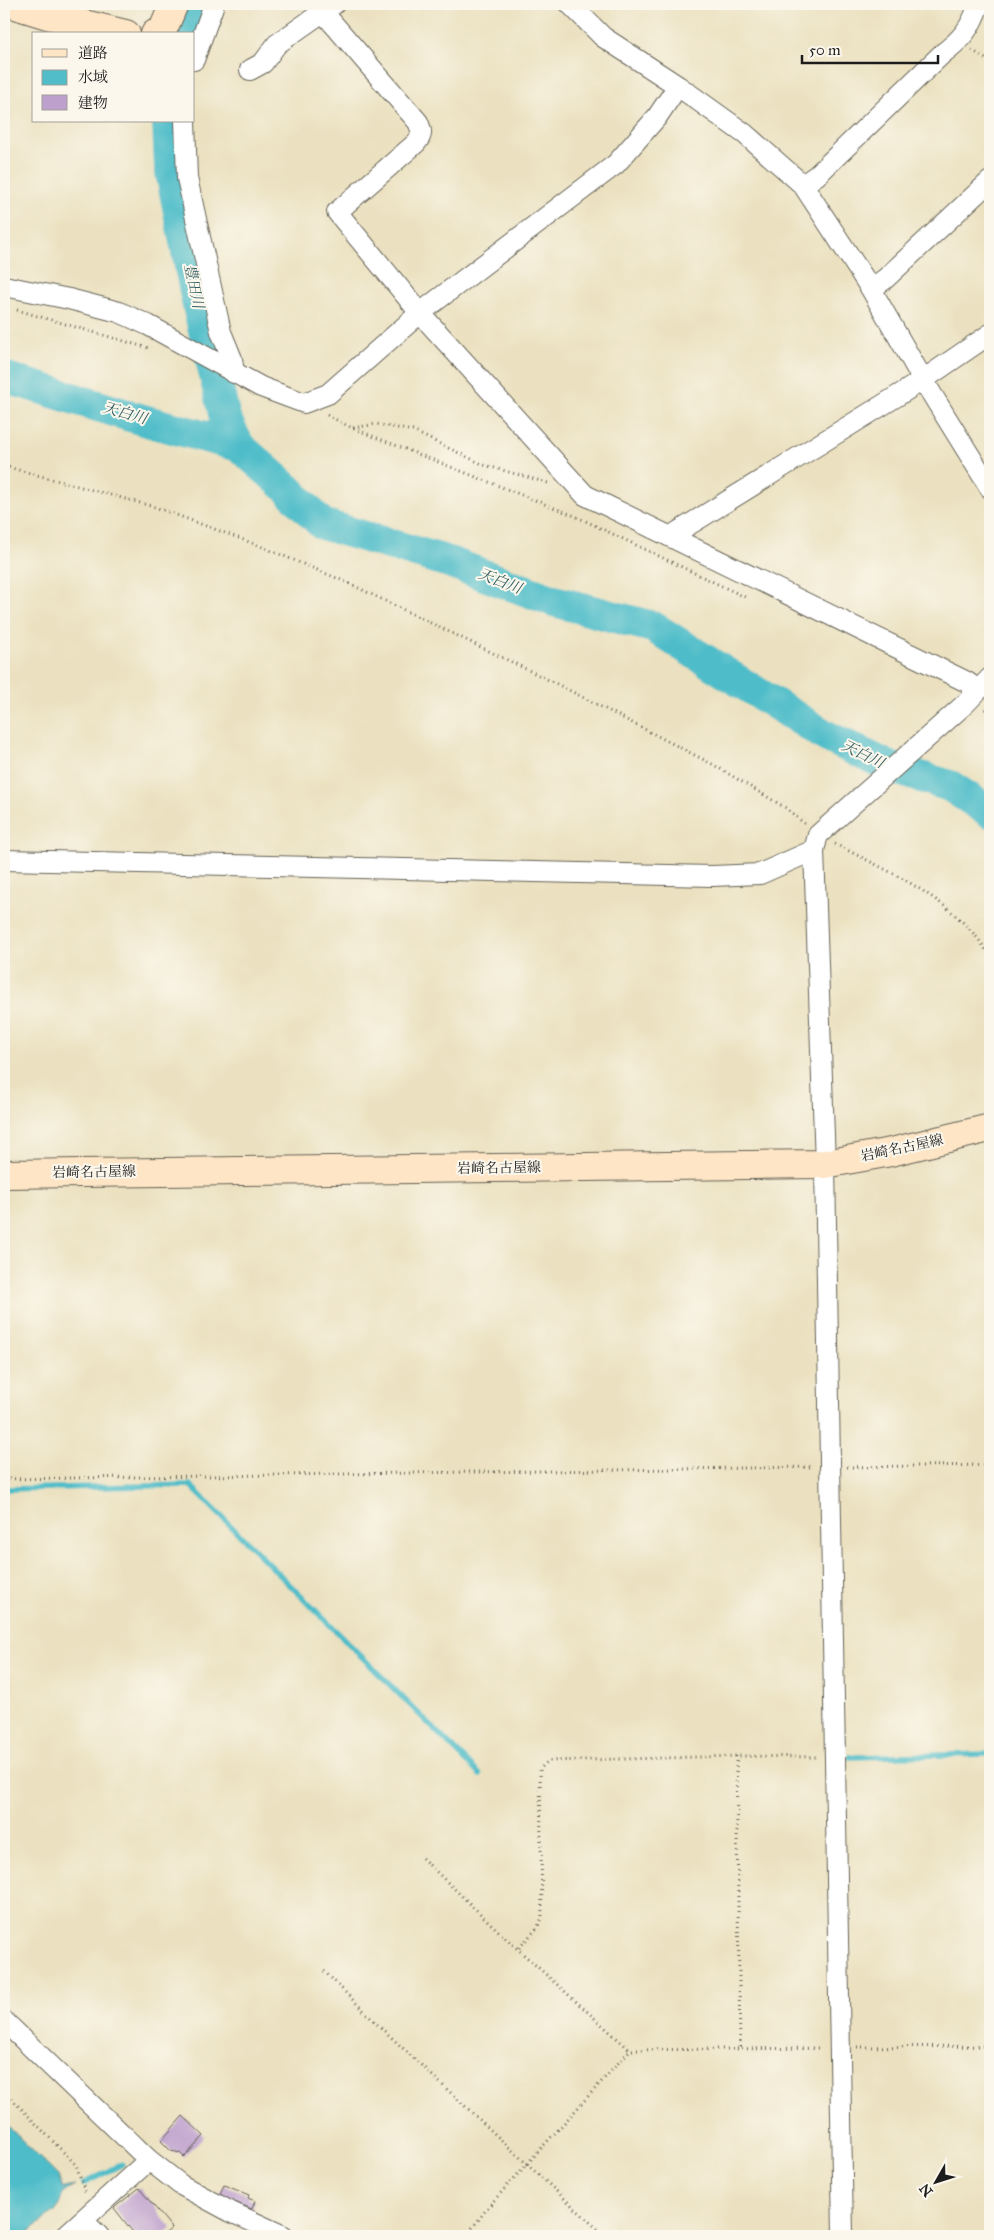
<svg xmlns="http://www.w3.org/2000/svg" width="994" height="2240" viewBox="0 0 994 2240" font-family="'IM FELL Great Primer','Noto Serif JP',serif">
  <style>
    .water { fill: #50bdc9; stroke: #366c72 }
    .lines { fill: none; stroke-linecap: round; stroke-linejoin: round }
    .stream { stroke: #50bdc9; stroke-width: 5.5 }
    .river { stroke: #50bdc9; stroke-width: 32 }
    .building { fill: #bea0cd }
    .street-casing { stroke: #646155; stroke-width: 22 }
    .secondary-casing { stroke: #646155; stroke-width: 30 }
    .path { stroke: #646155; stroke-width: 3; stroke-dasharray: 1 4; stroke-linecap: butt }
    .street { stroke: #fff; stroke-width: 20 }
    .secondary { stroke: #fde5c5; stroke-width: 28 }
    .labels { text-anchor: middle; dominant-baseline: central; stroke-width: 4; stroke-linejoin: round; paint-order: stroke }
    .street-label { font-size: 14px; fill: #1c1c1c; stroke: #fbf7ec }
    .water-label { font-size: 15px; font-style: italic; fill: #315c61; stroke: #fbf7ec }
  </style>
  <rect width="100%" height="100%" fill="#fbf7ec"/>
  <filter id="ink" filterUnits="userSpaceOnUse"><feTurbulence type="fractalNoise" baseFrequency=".02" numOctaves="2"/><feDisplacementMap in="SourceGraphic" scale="10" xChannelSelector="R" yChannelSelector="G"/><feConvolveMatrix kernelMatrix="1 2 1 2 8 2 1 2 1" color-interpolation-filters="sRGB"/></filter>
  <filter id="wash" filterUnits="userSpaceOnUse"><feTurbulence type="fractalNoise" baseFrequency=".0096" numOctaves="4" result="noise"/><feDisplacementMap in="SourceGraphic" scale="20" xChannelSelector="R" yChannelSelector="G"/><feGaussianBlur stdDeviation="1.12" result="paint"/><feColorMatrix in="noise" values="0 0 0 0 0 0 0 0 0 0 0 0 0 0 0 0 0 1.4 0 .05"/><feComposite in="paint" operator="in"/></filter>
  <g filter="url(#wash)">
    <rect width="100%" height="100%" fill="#ebe1c0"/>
    <path class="water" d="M4,2122l54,54 5,12 12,-2 -11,6 -8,18 -32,26h-20z"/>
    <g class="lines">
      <path class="stream" d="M6,1489l184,-4 290,290
        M850,1757l140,-3
        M83,2184l39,-20"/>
      <path class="river" d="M190,34l12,-30
        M168,121l2,46 27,134 28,117 14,28
        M4,377l139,43 96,26 48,42 35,36 127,38 105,39 99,26 173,109 66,32 58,18 40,26"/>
    </g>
    <g id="blocks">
      <path class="building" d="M183,2116l21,20 -20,21 -4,-4 -9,-2 -10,-10z
        M224,2185l25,10 -1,3 7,3 -3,8 -33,-13z
        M139,2188l33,40 -10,8h-26l-22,-28z"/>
    </g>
  </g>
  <g filter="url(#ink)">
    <use href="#blocks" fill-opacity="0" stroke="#646155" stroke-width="1"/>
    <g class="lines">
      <defs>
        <path id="street" d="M570,4l33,33 75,49 67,48 58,51 68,104 52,91 67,108
          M323,12l95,110c4,9 5,13 -2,21l-79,69 83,101 165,182 382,187 11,8
          M194,60l20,-56
          M250,70l13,-7 14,-19 57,-40
          M185,121l2,57 34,154 11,27 2,14
          M803,185l14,-10 125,-121c20,-15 29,-26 37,-50
          M4,286l65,13 50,13 29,13 113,62 43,16 24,-9 92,-81 196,-149 41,-47 21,-31
          M871,289l14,-10 105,-98
          M671,536l252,-156 67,-46
          M4,860l708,16 48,-2 54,-24
          M4,2021l145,139 32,25 50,27 53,24
          M83,2221l16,15
          M65,2236l84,-76
          M843,2236l-18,-1072 -11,-314 4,-15 147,-131 25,-26"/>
        <path id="secondary" d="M15,5l32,10 79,19
          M155,34l7,-2 12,-28
          M4,1174l821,-10 66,-12 99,-24"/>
      </defs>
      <use href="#street" class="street-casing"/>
      <use href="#secondary" class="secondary-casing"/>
      <path class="path" d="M972,50l18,12
        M17,310l131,38
        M327,415l25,13 223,88 172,82
        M353,428l23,-4 37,7 71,34 64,18
        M4,466l151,41 105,39 86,36 209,101 157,81 74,44 19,16
        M985,709l5,5
        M835,844c57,29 121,56 155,112
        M847,1467l143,-2
        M4,1479l809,-12
        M736,1756l4,293
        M422,1858l90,86 118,106
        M519,1948l18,-20 5,-10 -2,-149 8,-8 188,-5 80,1
        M324,1971l53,53 150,140
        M857,2047l133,-1
        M4,2091l72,74 10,29
        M527,2164l78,72
        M466,2236l23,-30 141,-156 191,-2"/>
      <use href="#street" class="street"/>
      <use href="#secondary" class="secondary"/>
    </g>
  </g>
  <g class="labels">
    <g class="street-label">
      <text transform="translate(902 1148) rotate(-12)">岩崎名古屋線</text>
      <text transform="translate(499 1168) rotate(-1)">岩崎名古屋線</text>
      <text transform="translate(94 1172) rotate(-1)">岩崎名古屋線</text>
    </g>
    <g class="water-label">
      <text transform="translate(194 286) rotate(78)">豊田川</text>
      <text transform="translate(125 413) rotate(16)">天白川</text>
      <text transform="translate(500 581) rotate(21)">天白川</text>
      <text transform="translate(863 754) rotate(26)">天白川</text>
    </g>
  </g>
  <rect width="994" height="2240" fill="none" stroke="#fbf7ec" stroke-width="20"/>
  <rect x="32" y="32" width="162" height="90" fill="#fbf7ec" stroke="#a29f99"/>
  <rect x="42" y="49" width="25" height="8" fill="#fde5c5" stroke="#a29f99"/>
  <text x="78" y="58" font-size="15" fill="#1c1c1c">道路</text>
  <rect x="42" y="70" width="25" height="15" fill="#50bdc9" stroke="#a29f99"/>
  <text x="78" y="82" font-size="15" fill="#1c1c1c">水域</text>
  <rect x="42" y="95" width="25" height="15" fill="#bea0cd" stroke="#a29f99"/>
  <text x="78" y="108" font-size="15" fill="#1c1c1c">建物</text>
  <g transform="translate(936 2182) rotate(231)" stroke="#fbf7ec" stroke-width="4" paint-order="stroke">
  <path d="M0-4L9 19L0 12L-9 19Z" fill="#1c1c1c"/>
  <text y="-8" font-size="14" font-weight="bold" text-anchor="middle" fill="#1c1c1c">N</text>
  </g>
  <path d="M802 55v8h136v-8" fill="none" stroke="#1c1c1c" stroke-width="2.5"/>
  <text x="809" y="55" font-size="15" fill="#1c1c1c" stroke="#fbf7ec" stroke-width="4" paint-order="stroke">50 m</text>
</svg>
